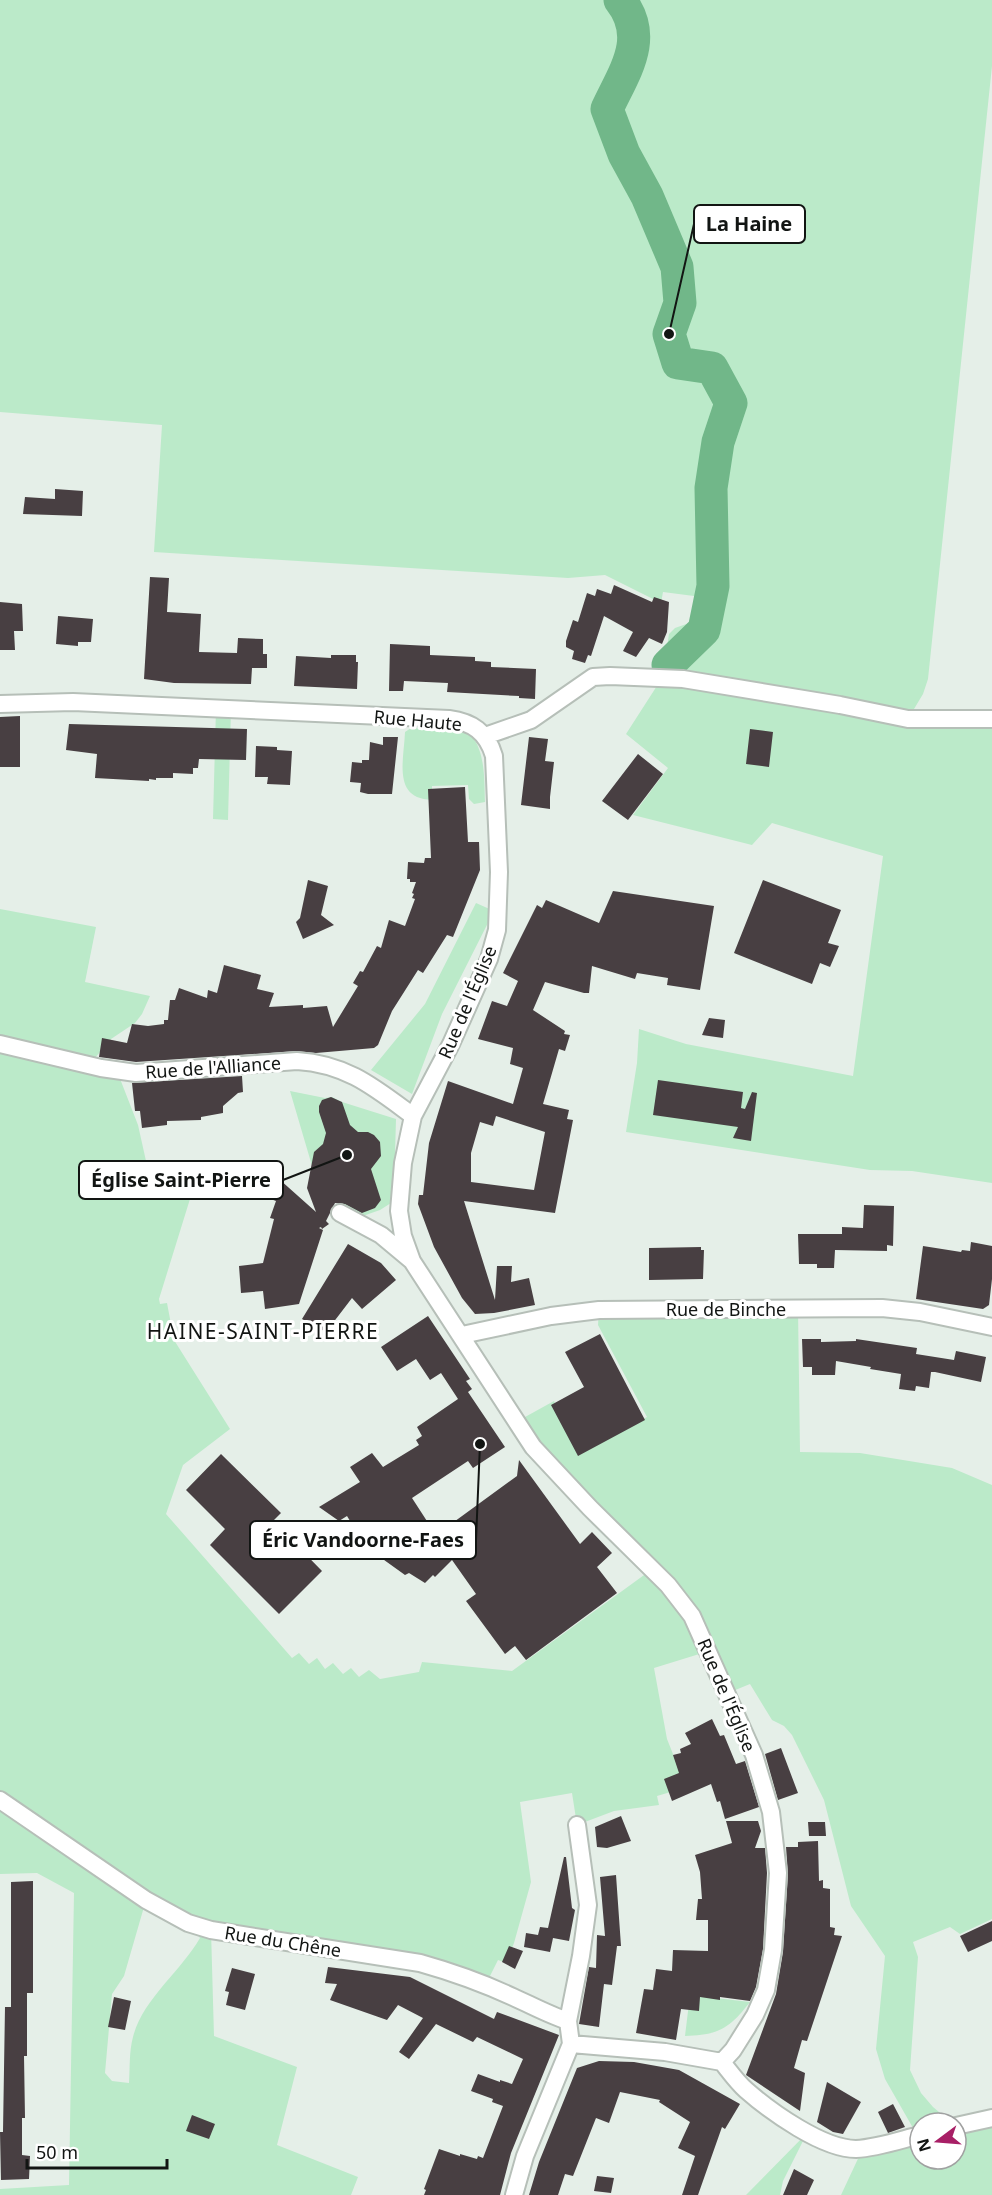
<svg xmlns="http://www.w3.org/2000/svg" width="992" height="2195" viewBox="0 0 992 2195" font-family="'Noto Sans',sans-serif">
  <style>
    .green { fill: #bbeac9; fill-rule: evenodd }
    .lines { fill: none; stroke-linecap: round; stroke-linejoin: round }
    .river { stroke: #71b789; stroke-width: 33 }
    .building { fill: #483f42; fill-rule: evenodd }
    .street-casing { stroke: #b6bfb8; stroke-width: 20 }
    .street { stroke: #fff; stroke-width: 16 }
    .labels { text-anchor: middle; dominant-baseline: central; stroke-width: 6; stroke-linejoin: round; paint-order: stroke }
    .street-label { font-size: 18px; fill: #121513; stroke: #fff }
    .quarter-label { font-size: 21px; letter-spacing: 1.5px; fill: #121513; stroke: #fff }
    .leader { fill: none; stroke: #121513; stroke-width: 2 }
    .callout-dot { fill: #121513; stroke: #fff; stroke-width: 2 }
    .callout { fill: #fff; stroke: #121513; stroke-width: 2 }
    .callout-label { font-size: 20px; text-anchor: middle; font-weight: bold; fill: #121513 }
  </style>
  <rect width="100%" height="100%" fill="#e5efe8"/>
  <path class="green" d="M0,0h992v66l-64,613 -5,15 -15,25h84v464l-80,-12 -42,-1 -244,-38 11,-69 2,-34 47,15 167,32 30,-220 -111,-33 -20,22 -119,-30 35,-47 -42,-34 36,-56 7,-44 6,-6 17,-6 2,-26 -31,-4 -2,11 -56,-28 -37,3 -414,-26 8,-127 -162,-13z
    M216,708l15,1 -3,111 -15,-1z
    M417,724c12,1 26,-1 37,2 33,6 30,52 31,76l-11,2 -5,-5 -1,-14 -36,1v14c-40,-1 -28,-40 -27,-68z
    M476,903l18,8 -52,103 -30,80 -41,-24 54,-66z
    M0,909l96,18 -11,55 65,14 -8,18 -7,9 -24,16 -22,26 28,6 21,54 10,45 21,24 12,-13 13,5 -35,113 1,5 7,-1 7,37 56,89 -47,36 -17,49 126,144 7,-5 10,11 8,-6 8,11 8,-6 10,11 8,-6 8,9 10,-7 11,9 39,-7 3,-10 90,9 139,-101 -135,-148 38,-21 27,51 66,-35 -49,-92 1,-15 199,-1 2,143 60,1 92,15 40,17v434l-32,15 -10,-7 -37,15 5,15 -8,113 11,23 12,14 12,10 1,6h-26v36h36v-33l36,-8v77h-151l22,-47 54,-13 -32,-56 -9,-30 9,-93 -34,-50 -27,-106 -32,-65 -8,-9 -12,-6 -22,-36 -22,9 -19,-42 -55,17 13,71 14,35 -7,17 -17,5 2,9 -45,6 -37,14 -5,-32 -52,9 11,80 -17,61 -8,20 -8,-3 -13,26 -33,-14 -241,-42 3,106 83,31 -20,78 81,32 -7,18h-351v-6l69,-4 5,-292 -37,-20 -37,1zM146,1900l42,23 12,15c-18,32 -58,62 -67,99 -4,14 -3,32 -4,46l-17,-2 -7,-8 7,-79 12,-18z
    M290,1091l35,7 7,-1 10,5 54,17 -2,69 -3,15 -11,7 -23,8 -15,-10 -27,-32z
    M690,1995l60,7c-20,26 -31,33 -65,34z
    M807,2133l-24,48 -3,14h-34z"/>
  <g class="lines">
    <path class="river" d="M620,0c30,38 4,72 -13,109l17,45 23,42 30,71 3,36 -11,31 9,29 34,5 19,35 -13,39 -7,46 2,98 -9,44 -36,35"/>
  </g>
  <path class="building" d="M55,489l28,2 -1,25 -59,-2 2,-17 30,2z
    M150,577l19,1 -2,34 34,2 -2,38 38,1 1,-15 25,1v15h4v14h-15l-1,16 -77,-1 -30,-4z
    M614,585l38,17 2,-5 15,5 -2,30 -5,12 -13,-6 -13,19 -13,-6 10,-19 -29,-16 -13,40 -3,-1 -3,8 -13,-4 2,-8 -8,-4v-6l7,-21 5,2 9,-29 8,3 2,-7 14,5z
    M0,602l22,2 1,27h-9l1,19h-15z
    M58,616l35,3 -2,23h-13v4l-22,-2z
    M390,644l40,2v9l45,2v4l16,1v5l45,2 -1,30 -16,-1v-2l-72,-4 1,-9 -44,-2 -1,10h-14z
    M331,655h25v7h2l-1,27 -63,-3 2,-30 35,2z
    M20,716v51h-20v-50z
    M69,724l178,5 -1,31 -47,-1 -1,9h-5v6l-20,-1v5h-17v2l-7,-1v2l-54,-3 2,-24 -31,-4z
    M750,729l23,3 -4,35 -23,-3z
    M383,737h15l-6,57h-24l-8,-2 1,-9 -11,-1 2,-20 10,1v-3h7l1,-18 13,3z
    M529,737l19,2 -3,22 9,1 -4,35v12l-29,-4z
    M256,746l21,1v3l15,1 -2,34 -23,-1 1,-7h-13z
    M638,754l25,20 -35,46 -26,-19z
    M465,787l3,55h11l1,28 -27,67 -6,-2 -24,38 -5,-3 -26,41 -14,34 -4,3 -58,5 -20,-2 -160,11 -37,-5 3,-19 25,5 5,-19 16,2 16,-2v-4h4l2,-20h5l4,-12 28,10 1,-8 9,3 7,-28 37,10 -4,14 17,4 -5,14 34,-2v3l24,-2 6,21 25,-41 -5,-3 7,-12 3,1 14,-26 4,2 8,-28 16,6 10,-27 -3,-1 2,-4 -2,-1 4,-11h-6v-3h-3l1,-17 16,1 1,-5h6l-3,-69z
    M308,880l20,6 -7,29 13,10 -31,14 -7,-17 4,-4z
    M763,880l78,30 -13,33 11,3 -9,21 -10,-4 -8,21 -78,-31z
    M613,891l101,15 -14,84 -33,-5 1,-7 -31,-5 -2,6 -43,-13 -3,27h-5l-39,-11 -12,28 32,21 -1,3 6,1 -5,16 -6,-2 -16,55 26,6 -2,9 6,1 -18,93 -91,-12 31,99 2,-34h15l-1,16 18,-4 6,27 -41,8 -19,1 -13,-16 -28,-51 -16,-43 1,-9h4l6,-52 19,-62 65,23 10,-36 -13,-4 3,-16 -35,-9 14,-38 15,5 11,-25 -15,-8 34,-68 5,3 4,-8 53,23zM496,1116l49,16 -11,58 -63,-8v-29l9,-31 13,4z
    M709,1018l16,2 -2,18 -21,-3z
    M242,1076l1,16 -5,1 -15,13v7l-22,4v3l-34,1v4l-25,3 -2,-17h-5l-3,-28z
    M658,1080l85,12 -2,16 4,1 7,-17 5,1 -6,48 -18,-3 5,-11 -85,-12z
    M331,1097l11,5 8,23 8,7h10l6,3 6,7 1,14 -10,13 10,31 -6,8 -13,5 -17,-9 -10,-1 -9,18 3,3 -7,5 -1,-2 -2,1 4,2 -24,74 -34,5 -2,-18 -22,2 -2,-27 24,-3 11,-44 -4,-1 6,-17 -16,-6 6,-16 11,5 2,-5 37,33 -9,-24 7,-36 9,-8 3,-11 -7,-21v-6l3,-6z
    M864,1205l30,1 -1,40 -6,-1v6l-52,-1 -1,18h-17v-4h-18l-1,-30h44v-7l21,1z
    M971,1242l21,4v33l-3,26 -6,4 -67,-10 7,-53 38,6 1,-2 8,1z
    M348,1244l33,19 15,17 -34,29 -10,-11 -26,34 -24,-13z
    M701,1247v3h3l-1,29 -54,1v-32z
    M428,1316l42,63 -4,2 6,8 -4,3 37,55 -32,21 -5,-7 -56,37 24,37 81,-59 2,-16 61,84 12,-12 20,21 -15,14 20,26 -91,67 -11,-14 -10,8 -39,-53 10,-7 -24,-34 -17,17 -2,-2 -8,8 -16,-10 -4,2 -39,-28 -19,-31 -8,5 -20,-14 41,-25 -10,-15 22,-14 11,14 36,-22 -3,-5 6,-4 -5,-9 41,-28 -17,-26 -11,7 -14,-21 -19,12 -16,-24z
    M600,1334l45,86 -67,36 -27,-51 33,-18 -19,-35z
    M802,1339h19v3l35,-1v-2l61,9 -1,6 38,6 2,-9 30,6 -5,25 -46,-10h-4l-2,16 -13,-2 -1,5 -16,-2 2,-15 -31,-5 1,-2 -35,-6 -1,14h-23v-8h-9z
    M221,1454l60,59 -8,8 49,50 -43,43 -69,-69 15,-16 -39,-39z
    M712,1719l8,17 4,-1 12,29 9,-3 14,46 -34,12 -5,-18 -3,1 -6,-18 -39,17 -8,-22 15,-6 -6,-18 8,-2 -1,-4 11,-5 -6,-11z
    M781,1748l17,45 -20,7 -13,-46z
    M621,1816l10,25 -24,7 -10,-1 -2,-20z
    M726,1821h32l3,10 -6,17h10l2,25 -4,76 -7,38 -6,14 -30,-4v3l-20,-3 -1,14 -18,-2 -5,31 -40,-7 8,-44 9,1 3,-21 16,2 1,-21 35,1v-31h-12l2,-21h4l-2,-27 -5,-17 37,-12z
    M808,1822h17l1,14h-17z
    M818,1841l1,40 4,-1v8l7,1v38l5,1 -1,7 8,1 -35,105 -5,-1 -8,28 11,5 -5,38 -54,-36 30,-81 7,-42 5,-78 -2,-27h12v-5z
    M564,1857h2l6,51 3,2 -6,31 -16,-3 -3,14 -26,-5 2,-14 12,2 2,-8 8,1z
    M616,1875l5,71h-4l-5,39 -8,-1 -5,43 -20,-3 10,-57 7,1 1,-33 8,1 -5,-59z
    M33,1881v112h-6v63h-3l1,62h-3v37l8,1 -1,23 -28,1 -1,-48h3l2,-125h6v-125z
    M992,1921v20l-24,11 -8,-16z
    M509,1946l14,5 -8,18 -13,-7z
    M328,1967l82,10 84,42 3,-7 62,23 -48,118 -11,42h-76l2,-5 -2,-1 15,-40 21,7v-2l17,5 1,-3 5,2 20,-52 -11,-4 1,-3 -22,-8 7,-17 22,8v-2l12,4 11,-25 -46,-22 -4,5 -37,-18 -27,35 -10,-7 24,-34 -25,-13 -11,15 -57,-20 7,-16 -12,-1z
    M232,1968l23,6 -10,36 -19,-5 3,-13 -4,-1z
    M114,1997l17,4 -6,29 -17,-3z
    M599,2061l35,1 45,8 61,34 -15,25 -3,-2 -24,68h-16l13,-39 -17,-8 12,-26 -31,-20 1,-2 -40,-8 -11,31 -13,-5 -23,58 -8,-2 -7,21h-29l10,-33 38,-94z
    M827,2082l34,20 -18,32 -10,-2 -16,-10z
    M893,2104l12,23 -17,6 -10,-21z
    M192,2115l23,9 -6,15 -23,-8z
    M794,2169l20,11 -7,15h-24z
    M597,2176l17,2 -3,15 -17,-2z"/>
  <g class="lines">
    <defs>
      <path id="street" d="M0,704l73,-2 376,17c23,3 38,13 45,37l5,116 -2,58 -8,29 -38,85 -38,72 -10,47 -4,48 4,25 9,25 121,186 57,61 78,77 24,31 62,139 17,57 7,61 -5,77 -7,40 -11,25 -22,35 -11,12
        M485,736l46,-16 62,-43 17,-1 73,3 157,26 68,14h84
        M0,1044l101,24 35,5 161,-12c50,3 78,27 116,55
        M340,1213l41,22 30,25
        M462,1335l89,-19 48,-6 283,-2 38,4 72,15
        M0,1800l146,100 42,23 23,7 209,33c32,9 63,20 93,34 18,8 36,18 55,24
        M571,2044l-3,-23 13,-65 7,-51 -11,-80
        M571,2044l94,8 57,10
        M722,2062c8,10 15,20 24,28 25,22 77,59 110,59 21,-1 44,-9 64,-14
        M956,2126l36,-8
        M514,2195l11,-39 46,-112"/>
    </defs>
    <use href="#street" class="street-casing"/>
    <use href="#street" class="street"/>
  </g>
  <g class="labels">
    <g class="street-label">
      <text transform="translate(418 720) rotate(5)">Rue Haute</text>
      <text transform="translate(467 1002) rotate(-67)">Rue de l'Église</text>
      <text transform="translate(213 1067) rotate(-4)">Rue de l'Alliance</text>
      <text x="726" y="1309">Rue de Binche</text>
      <text transform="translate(727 1695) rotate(67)">Rue de l'Église</text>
      <text transform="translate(283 1941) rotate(9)">Rue du Chêne</text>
    </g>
    <g class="quarter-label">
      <text x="263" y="1331">HAINE-SAINT-PIERRE</text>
    </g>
  </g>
  <path class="leader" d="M669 334L694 224M347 1155L283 1180M480 1444L476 1540"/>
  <g class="callout-dot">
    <circle cx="669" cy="334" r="6"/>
    <circle cx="347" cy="1155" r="6"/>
    <circle cx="480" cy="1444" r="6"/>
  </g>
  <g class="callout">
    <rect x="694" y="205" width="111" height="38" rx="6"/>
    <rect x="79" y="1161" width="204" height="38" rx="6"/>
    <rect x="250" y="1521" width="226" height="38" rx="6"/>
  </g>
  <g class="callout-label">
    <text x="749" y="231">La Haine</text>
    <text x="181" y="1187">Église Saint-Pierre</text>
    <text x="363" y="1547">Éric Vandoorne-Faes</text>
  </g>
  <g transform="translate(938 2141) rotate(254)"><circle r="28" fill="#ffffff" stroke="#a0a1a1" stroke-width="1.5"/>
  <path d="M0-4.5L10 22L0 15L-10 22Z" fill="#a81f66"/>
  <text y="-9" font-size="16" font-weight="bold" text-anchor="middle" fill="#121513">N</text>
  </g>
  <path d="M27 2159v9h140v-9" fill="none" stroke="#121513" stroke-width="3"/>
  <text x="36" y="2159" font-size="18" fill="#121513" stroke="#ffffff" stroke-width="4.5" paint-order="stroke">50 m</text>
</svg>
